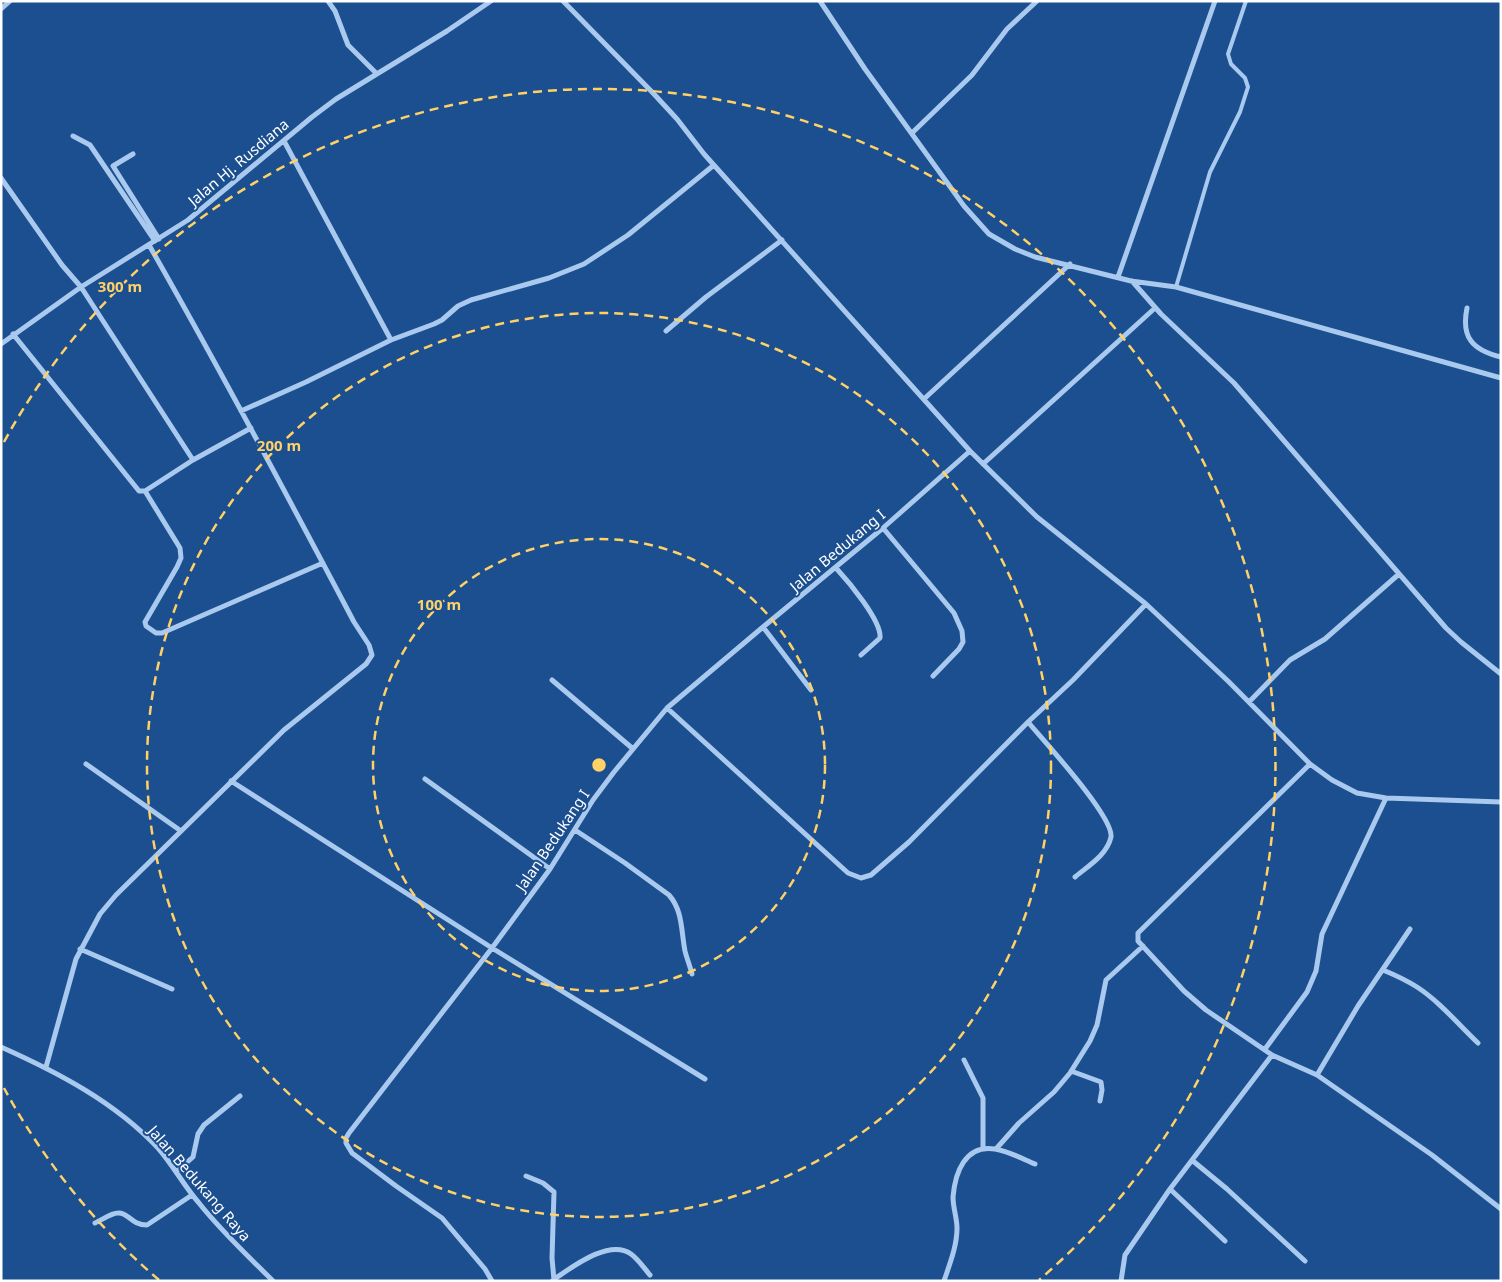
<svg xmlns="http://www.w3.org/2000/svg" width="1502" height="1282" viewBox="0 0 1502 1282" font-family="'Noto Sans',sans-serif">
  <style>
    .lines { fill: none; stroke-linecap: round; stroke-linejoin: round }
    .lane { stroke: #a9c9ee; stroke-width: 4 }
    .street { stroke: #a9c9ee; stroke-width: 5 }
    .ring { fill: none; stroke: #ffd166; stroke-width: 2.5; stroke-dasharray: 9 6 }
    .labels { text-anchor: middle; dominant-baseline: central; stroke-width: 4; stroke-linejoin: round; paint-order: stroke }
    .street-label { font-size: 15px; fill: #fff; stroke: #1b4f8f }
    .centre { fill: #ffd166; stroke: #1b4f8f; stroke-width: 2.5 }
    .ring-label { font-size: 15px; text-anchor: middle; font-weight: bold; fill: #ffd166; stroke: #1b4f8f; stroke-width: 4; stroke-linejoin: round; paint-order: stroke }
  </style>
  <rect width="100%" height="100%" fill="#1b4f8f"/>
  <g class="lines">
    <path class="lane" d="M1176,287l34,-115 30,-60 8,-25 -3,-9 -14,-14 -3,-10 18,-53"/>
    <path class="street" d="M328,1l7,10 13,34 29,29
      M563,1l90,92 24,26 27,35 266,297 67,66 109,87 83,78 81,82 22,16 25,13 29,5 115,4
      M820,1l45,68 99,137 25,28 26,15 20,8 96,24 45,6 325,91
      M1,9l9,-8
      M912,133l60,-58 35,-46 30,-28
      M73,136l17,9 65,96
      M284,141l107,199
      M133,154l-20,12 46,73
      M1,178l61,87 19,22 112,173
      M1118,277l97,-276
      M1132,281l29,33 73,69 212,245 15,14 40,32
      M1467,308c-6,29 5,42 34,49
      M666,331l40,-34 76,-57
      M13,334l126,157h6l48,-31 58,-32
      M1,344l80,-57 107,-67 124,-103 24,-18 111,-68 44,-30
      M924,399l146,-135
      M241,411l65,-29 85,-42 43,-16 8,-4 16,-14 13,-6 78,-22 35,-14 44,-29 86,-70
      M983,464l172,-156
      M145,491l35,57 1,10 -4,9 -32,55 1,4 10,7h6l161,-70
      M883,528l71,85 8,18 1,11 -4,7 -26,27
      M836,568c12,13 46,53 44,70l-19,17
      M763,627l48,63
      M552,680l80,68
      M1249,702l41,-42 35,-21 74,-65
      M667,708l181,165 13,5 10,-3 38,-33 119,-120 45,-42 73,-76
      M1028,722c15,18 86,95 83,115 -4,18 -23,29 -36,40
      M86,764l95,67
      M1310,764l-172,169v8l46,50 22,19 66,45 45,20 115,80 69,54
      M425,779l125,90
      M231,781l261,167 213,131
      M575,830l50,33 44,32c14,16 12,36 16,56 2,8 5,15 7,23
      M80,949l92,40
      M1383,970c12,5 23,10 34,17 23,15 41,37 61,56
      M1,1047c56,25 114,55 157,101 15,17 26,38 41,55 22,28 49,53 74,78
      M1265,1049l42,-57 9,-21 6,-37 64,-136
      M964,1060l19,38v51
      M46,1067l30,-108 24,-45 16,-19 168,-165 82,-66 6,-9 -3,-10 -15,-23c-67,-127 -134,-253 -205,-377
      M1071,1071l30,11 1,8 -2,11
      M1317,1075l41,-69 52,-77
      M996,1149l23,-26 35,-31 16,-19 20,-32 7,-16 9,-45 37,-34
      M1193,1161l34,28 78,72
      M176,1172l17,-15 5,-23 6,-9 36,-29
      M526,1176l17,7 11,9 -2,66 2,22
      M1170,1189l55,52
      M95,1223c7,-3 16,-10 23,-10 10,-1 13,12 29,12l45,-30
      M553,1280c18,-12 56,-42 78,-26 7,5 13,14 19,21
      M492,1281l-7,-12 -43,-51 -46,-32 -44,-33 -6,-10v-5l3,-5 143,-185 58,-79 43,-69 21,-28 53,-64 96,-81 120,-99 87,-77
      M944,1281c6,-18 13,-35 13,-53 0,-10 -4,-20 -4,-31 2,-24 12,-53 42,-48 13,2 28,10 40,15
      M1121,1281l4,-26 45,-66 102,-134"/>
  </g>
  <g class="ring">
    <circle cx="599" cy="765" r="226"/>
    <circle cx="599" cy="765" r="452"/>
    <path d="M159 1280A677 677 0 0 1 4 1088M4 442A677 677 0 1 1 1039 1280"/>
  </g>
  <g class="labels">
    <g class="street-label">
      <text transform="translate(238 162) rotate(-40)">Jalan Hj. Rusdiana</text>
      <text transform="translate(837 550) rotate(-40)">Jalan Bedukang I</text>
      <text transform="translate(552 840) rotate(-56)">Jalan Bedukang I</text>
      <text transform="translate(200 1183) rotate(49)">Jalan Bedukang Raya</text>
    </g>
  </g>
  <circle cx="599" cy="765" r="8" class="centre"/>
  <g class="ring-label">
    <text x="120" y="292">300 m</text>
    <text x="279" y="451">200 m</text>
    <text x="439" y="610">100 m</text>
  </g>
  <rect width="1502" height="1282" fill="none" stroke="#ffffff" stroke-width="5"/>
</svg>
